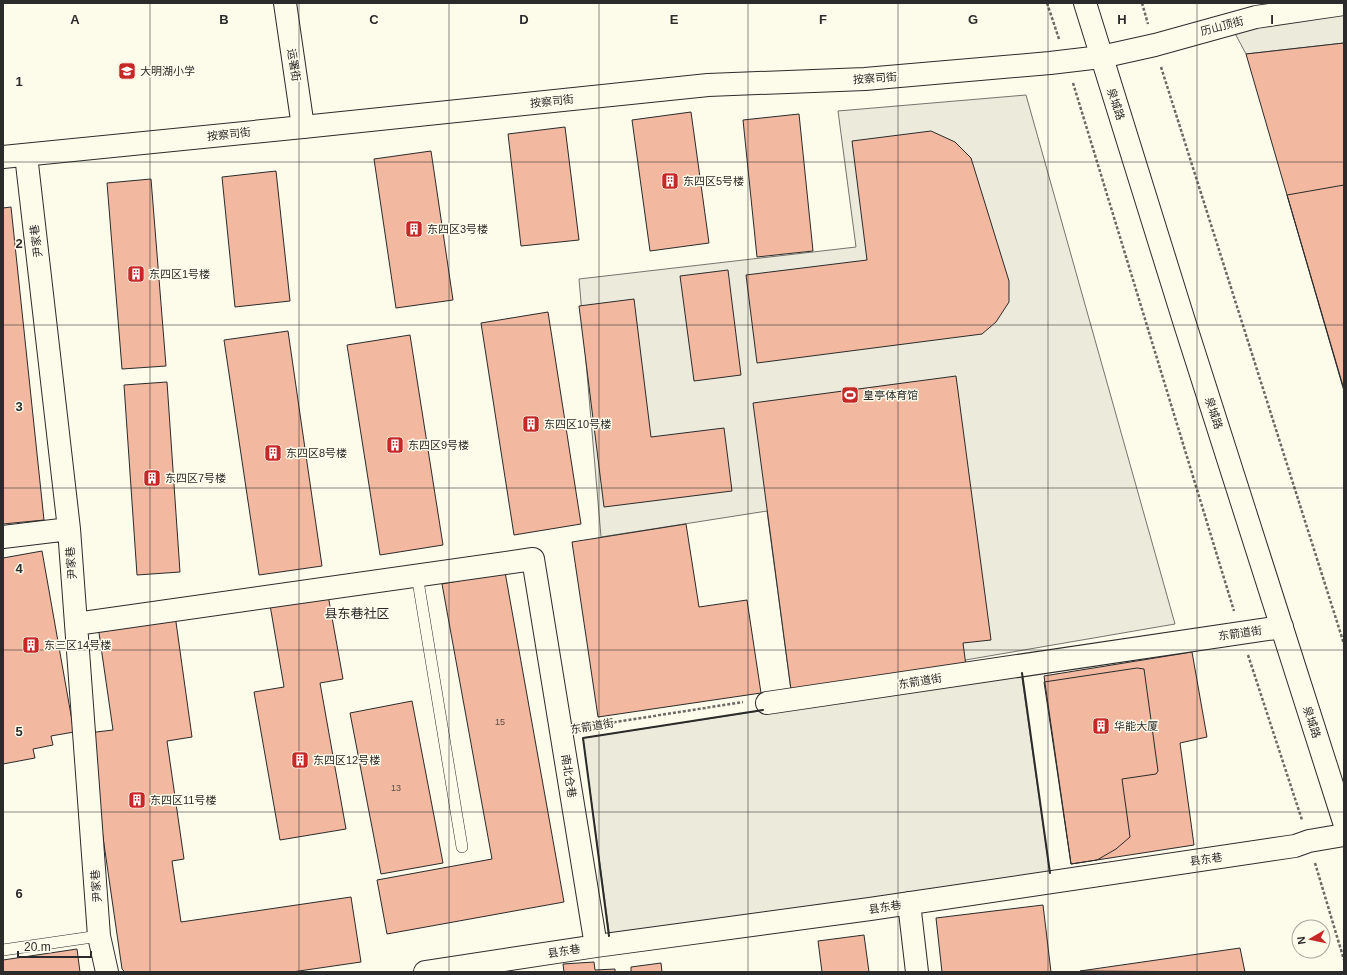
<svg xmlns="http://www.w3.org/2000/svg" width="1347" height="975" viewBox="0 0 1347 975" font-family="Helvetica,'Noto Sans SC',sans-serif">
  <style>
    .green { fill: #ecebdb; stroke: #74746e }
    .parking { fill: #eceadb; stroke: #74746e }
    .building { fill: #f2b8a0; stroke: #2b2b2b }
    .lines { fill: none; stroke-linecap: round; stroke-linejoin: round }
    .lane-casing { stroke: #2b2b2b; stroke-width: 12 }
    .street-casing { stroke: #2b2b2b; stroke-width: 24 }
    .secondary-casing { stroke: #2b2b2b; stroke-width: 24 }
    .path { stroke: #6a6964; stroke-width: 2.5; stroke-dasharray: 3 2; stroke-linecap: butt }
    .lane { stroke: #fdfbea; stroke-width: 11 }
    .street { stroke: #fdfbea; stroke-width: 22 }
    .secondary { stroke: #fdfbea; stroke-width: 22 }
    .wall { stroke: #2b2b2b; stroke-width: 2 }
    .grid { fill: none; stroke: #2b2b2b; stroke-width: 1; stroke-opacity: 0.55 }
    .labels { text-anchor: middle; dominant-baseline: central; stroke-width: 3; stroke-linejoin: round; paint-order: stroke }
    .number-label { font-size: 9px; fill: #5d4e48 }
    .street-label { font-size: 11px; fill: #2b2b2b; stroke: #fdfbea }
    .poi-label { font-size: 11px; fill: #2b2b2b; stroke: #fdfbea; text-anchor: start }
    .quarter-label { font-size: 13px; fill: #2b2b2b; stroke: #fdfbea }
    .grid-label { font-size: 13px; text-anchor: middle; font-weight: bold; fill: #2b2b2b; stroke: #fdfbea; stroke-width: 3; stroke-linejoin: round; paint-order: stroke }
  </style>
  <rect width="100%" height="100%" fill="#fdfbea"/>
  <path class="green" d="M1026,95l149,529 -384,66 -24,-179 -166,26 -22,-258 277,-32 -18,-136z"/>
  <path class="parking" d="M1344,4v39l-98,11 -16,-30z
    M1021,671l29,203 -440,65 -27,-201z"/>
  <path class="building" d="M1344,43v348l-98,-337z
    M691,112l18,131 -59,8 -18,-131z
    M799,114l14,137 -56,6 -14,-137z
    M565,127l14,113 -58,6 -13,-112z
    M931,131l24,11 16,16 38,123v21l-13,20 -14,12 -225,29 -11,-88 121,-15 -15,-119z
    M431,151l22,149 -57,8 -22,-149z
    M276,171l14,130 -55,6 -13,-130z
    M151,179l15,187 -44,3 -15,-186z
    M1344,185v201h-1l-56,-191z
    M11,207l33,313 -41,4v-316z
    M728,270l13,105 -47,6 -14,-105z
    M634,299l17,138 73,-9 8,63 -128,16 -25,-201z
    M548,312l33,212 -67,11 -33,-212z
    M288,331l34,235 -63,9 -35,-235z
    M410,335l33,210 -63,10 -33,-210z
    M956,376l35,264 -28,3 3,23 -175,24 -38,-287z
    M167,382l13,190 -43,3 -13,-190z
    M686,524l13,83 48,-7 14,93 -163,24 -26,-175z
    M42,551l32,181 -23,4 2,9 -20,4 2,9 -32,6v-206z
    M505,572l59,330 -177,32 -10,-54 115,-21 -50,-275z
    M328,595l15,84 -23,4 26,146 -66,11 -26,-148 30,-5 -14,-82z
    M175,615l17,122 -25,4 17,118 -12,2 9,61 170,-25 10,65 -69,10h-167l-3,-3 -34,-236 25,-3 -15,-104z
    M1192,652l15,85 -27,6 14,102 -123,19 -27,-188z
    M1137,668l7,1 14,102 -2,3 -34,5 8,58 -14,12 -19,11 -26,4 -27,-182z
    M412,701l31,162 -62,11 -31,-161z
    M1043,905l8,67h-109l-6,-54z
    M864,935l5,37h-47l-4,-31z
    M1240,948l5,24 -165,-1z
    M77,949l3,23h-77v-12z
    M594,962l1,8 20,-1v3h-51l-1,-8z
    M661,963l1,9h-31v-5z"/>
  <g class="lines">
    <defs>
      <path id="lane" d="M417,575l45,272
        M3,950l96,-14"/>
      <path id="street" d="M285,3l18,124 405,-42 157,-6 185,-16 51,-6 54,-12 101,-28 88,-13
        M26,155l43,374 30,407 8,36
        M3,537l66,-8
        M76,624l457,-65 63,387
        M767,703l515,-76
        M909,903l8,69
        M425,972l171,-26 274,-37 425,-63 14,-5 35,-6"/>
      <path id="secondary" d="M1085,3l99,318 160,501
        M3,157l300,-30"/>
    </defs>
    <use href="#lane" class="lane-casing"/>
    <use href="#street" class="street-casing"/>
    <use href="#secondary" class="secondary-casing"/>
    <path class="path" d="M1047,3l12,36
      M1142,3l6,21
      M1161,67l183,577
      M1073,83l161,528
      M1248,655l54,165
      M584,727l159,-25
      M1315,863l29,97"/>
    <use href="#lane" class="lane"/>
    <use href="#street" class="street"/>
    <use href="#secondary" class="secondary"/>
    <path class="wall" d="M1022,673l28,200
      M609,936l-26,-198 180,-28"/>
  </g>
  <path class="grid" d="M150,3v969M299,3v969M449,3v969M599,3v969M748,3v969M898,3v969M1048,3v969M1197,3v969M3,162h1341M3,325h1341M3,488h1341M3,650h1341M3,812h1341"/>
  <defs>
    <symbol id="school-square" viewBox="-11 -11 22 22"><rect x="-9" y="-9" width="18" height="18" rx="4" fill="#c62828" stroke="#fdfbea"/><path d="M0-5L7-2L0 1L-7-2ZM-4 1L0 2.5L4 1V4Q0 6-4 4Z" fill="#fff"/></symbol>
    <symbol id="building-square" viewBox="-11 -11 22 22"><rect x="-9" y="-9" width="18" height="18" rx="4" fill="#c62828" stroke="#fdfbea"/><path d="M-4-6H4V6H1V3H-1V6H-4ZM-2.5-4.3h1.7v1.8h-1.7ZM.8-4.3h1.7v1.8H.8ZM-2.5-1h1.7V.8h-1.7ZM.8-1h1.7V.8H.8Z" fill="#fff"/></symbol>
    <symbol id="stadium-square" viewBox="-11 -11 22 22"><rect x="-9" y="-9" width="18" height="18" rx="4" fill="#c62828" stroke="#fdfbea"/><path d="M0-5a6.5 5 0 1 0 0 10a6.5 5 0 1 0 0-10ZM-3.5-1.8h7v3.6h-7Z" fill="#fff"/></symbol>
  </defs>
  <g fill-rule="evenodd">
    <use href="#school-square" x="117" y="61" width="20" height="20"/>
    <use href="#building-square" x="660" y="171" width="20" height="20"/>
    <use href="#building-square" x="404" y="219" width="20" height="20"/>
    <use href="#building-square" x="126" y="264" width="20" height="20"/>
    <use href="#stadium-square" x="840" y="385" width="20" height="20"/>
    <use href="#building-square" x="521" y="414" width="20" height="20"/>
    <use href="#building-square" x="385" y="435" width="20" height="20"/>
    <use href="#building-square" x="263" y="443" width="20" height="20"/>
    <use href="#building-square" x="142" y="468" width="20" height="20"/>
    <use href="#building-square" x="21" y="635" width="20" height="20"/>
    <use href="#building-square" x="1091" y="716" width="20" height="20"/>
    <use href="#building-square" x="290" y="750" width="20" height="20"/>
    <use href="#building-square" x="127" y="790" width="20" height="20"/>
  </g>
  <g class="labels">
    <g class="number-label">
      <text x="500" y="722">15</text>
      <text x="396" y="788">13</text>
    </g>
    <g class="street-label">
      <text transform="translate(1222 26) rotate(-15)">历山顶街</text>
      <text transform="translate(294 65) rotate(81)">运署街</text>
      <text transform="translate(875 78) rotate(-4)">按察司街</text>
      <text transform="translate(552 101) rotate(-6)">按察司街</text>
      <text transform="translate(1116 104) rotate(72)">泉城路</text>
      <text transform="translate(229 134) rotate(-6)">按察司街</text>
      <text transform="translate(36 241) rotate(-97)">尹家巷</text>
      <text transform="translate(1214 413) rotate(72)">泉城路</text>
      <text transform="translate(71 563) rotate(-94)">尹家巷</text>
      <text transform="translate(1240 633) rotate(-8)">东箭道街</text>
      <text transform="translate(920 681) rotate(-9)">东箭道街</text>
      <text transform="translate(1312 722) rotate(72)">泉城路</text>
      <text transform="translate(592 726) rotate(-9)">东箭道街</text>
      <text transform="translate(569 776) rotate(81)">南北仓巷</text>
      <text transform="translate(1206 859) rotate(-8)">县东巷</text>
      <text transform="translate(96 886) rotate(-94)">尹家巷</text>
      <text transform="translate(885 907) rotate(-9)">县东巷</text>
      <text transform="translate(564 951) rotate(-9)">县东巷</text>
    </g>
    <g class="poi-label">
      <text x="140" y="71">大明湖小学</text>
      <text x="683" y="181">东四区5号楼</text>
      <text x="427" y="229">东四区3号楼</text>
      <text x="149" y="274">东四区1号楼</text>
      <text x="863" y="395">皇亭体育馆</text>
      <text x="544" y="424">东四区10号楼</text>
      <text x="408" y="445">东四区9号楼</text>
      <text x="286" y="453">东四区8号楼</text>
      <text x="165" y="478">东四区7号楼</text>
      <text x="44" y="645">东三区14号楼</text>
      <text x="1114" y="726">华能大厦</text>
      <text x="313" y="760">东四区12号楼</text>
      <text x="150" y="800">东四区11号楼</text>
    </g>
    <g class="quarter-label">
      <text x="357" y="613">县东巷社区</text>
    </g>
  </g>
  <g class="grid-label">
    <text x="75" y="24">A</text>
    <text x="224" y="24">B</text>
    <text x="374" y="24">C</text>
    <text x="524" y="24">D</text>
    <text x="674" y="24">E</text>
    <text x="823" y="24">F</text>
    <text x="973" y="24">G</text>
    <text x="1122" y="24">H</text>
    <text x="1272" y="24">I</text>
    <text x="19" y="86">1</text>
    <text x="19" y="248">2</text>
    <text x="19" y="411">3</text>
    <text x="19" y="573">4</text>
    <text x="19" y="736">5</text>
    <text x="19" y="898">6</text>
  </g>
  <rect width="1347" height="975" fill="none" stroke="#2b2b2b" stroke-width="8"/>
  <g transform="translate(1311 939) rotate(261)"><circle r="19" fill="#fdfbea" stroke="#a9a89e"/>
  <path d="M0-3L7 15L0 10L-7 15Z" fill="#c62828"/>
  <text y="-6" font-size="11" font-weight="bold" text-anchor="middle" fill="#2b2b2b">N</text>
  </g>
  <path d="M18 951v6h73v-6" fill="none" stroke="#2b2b2b" stroke-width="2"/>
  <text x="24" y="951" font-size="12" fill="#2b2b2b" stroke="#fdfbea" stroke-width="3" paint-order="stroke">20 m</text>
</svg>
